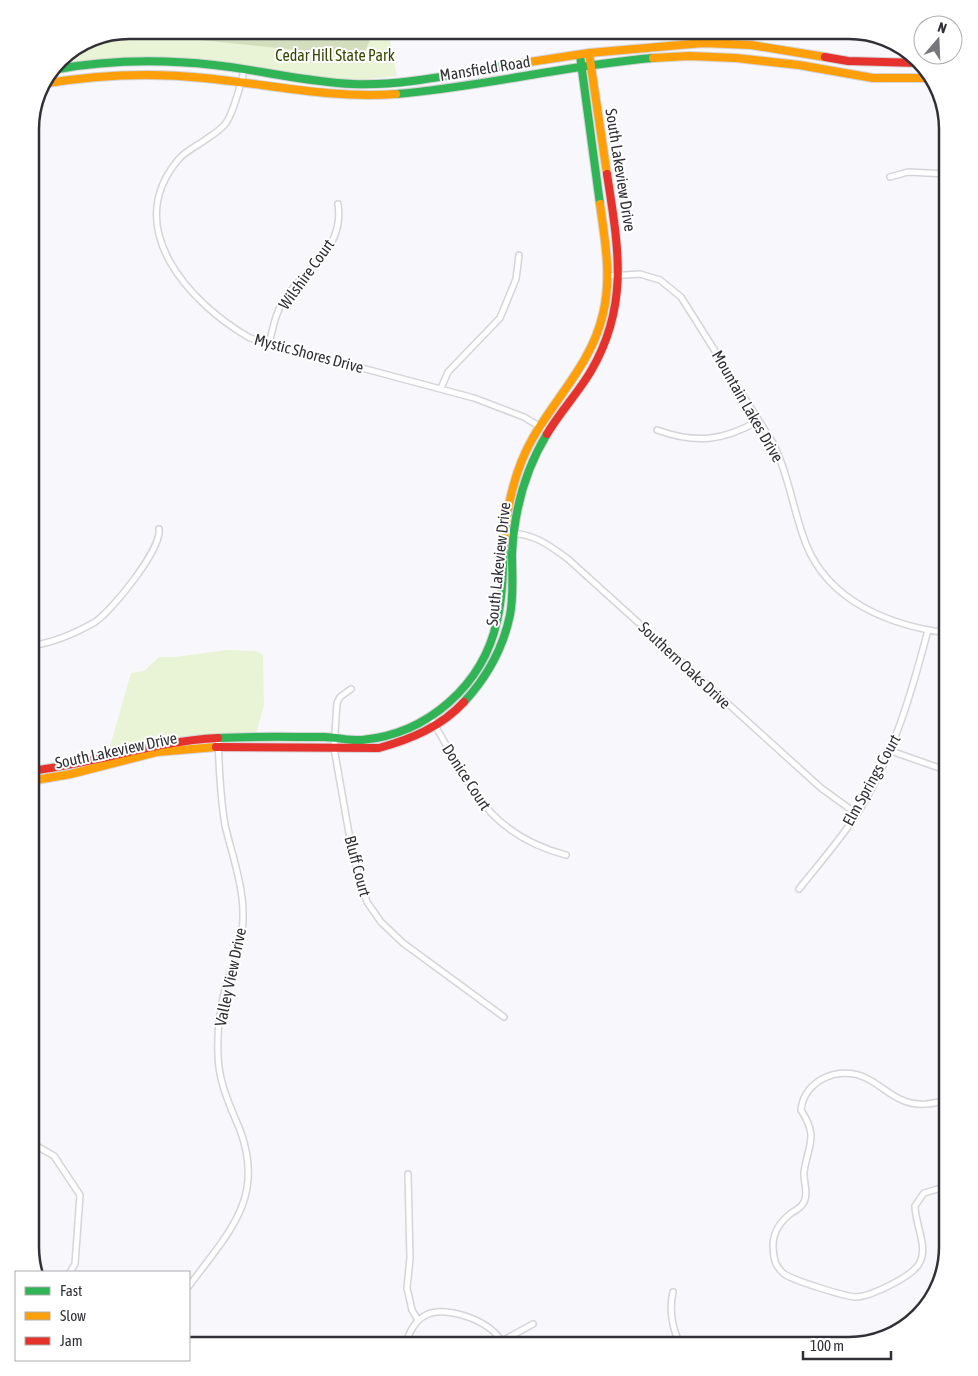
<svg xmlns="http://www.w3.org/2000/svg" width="978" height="1376" viewBox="0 0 978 1376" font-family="'Asap Condensed',sans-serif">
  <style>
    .green { fill: #e8f4d5 }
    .forest { fill: #d2debe }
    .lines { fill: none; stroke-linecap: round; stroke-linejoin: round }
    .street-casing { stroke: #d5d4d8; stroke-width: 8 }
    .fast-casing { stroke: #d5d4d8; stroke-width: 10 }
    .slow-casing { stroke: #d5d4d8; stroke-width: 10 }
    .jam-casing { stroke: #d5d4d8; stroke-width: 10 }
    .street { stroke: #fefeff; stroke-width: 5 }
    .fast { stroke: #30b455; stroke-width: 8 }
    .slow { stroke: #ff9f0a; stroke-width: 8 }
    .jam { stroke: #e5322d; stroke-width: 8 }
    .labels { text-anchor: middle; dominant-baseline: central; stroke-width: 4; stroke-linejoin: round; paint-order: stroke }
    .park-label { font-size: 16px; fill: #344800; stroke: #fff }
    .street-label { font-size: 16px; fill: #323036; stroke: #fff }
    .rim { fill: none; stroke: #323036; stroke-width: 2.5 }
  </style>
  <rect width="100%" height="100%" fill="#f8f7fc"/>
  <path class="green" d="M129,30h259l9,46 -57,6 -99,-18 -97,-5 -93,12c22,-29 43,-34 78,-41z
    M227,650l30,1 6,4 1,50 -8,29 -82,3 -65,13 22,-77 13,-2 15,-14h16z"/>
  <path class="forest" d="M191,30h184l-13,27 -161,-17z
    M774,30h81l18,6z"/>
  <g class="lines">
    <defs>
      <path id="street" d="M244,69c-2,12 -11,44 -18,54 -5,7 -14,12 -21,17 -8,6 -21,12 -27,20 -57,68 11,143 72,178l224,60 50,19 18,11
        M890,177l18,-5 40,2
        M608,276l32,-2 20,6 21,17 92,146c16,32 20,68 33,101 23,58 85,82 142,89
        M269,344c4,-15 6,-31 15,-44 21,-33 61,-50 54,-96
        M441,388l7,-16 52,-54 16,-39 3,-24
        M657,430c39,14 66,11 101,-9
        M505,533c26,-1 43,11 63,26l253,229 36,26
        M30,646c22,-3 46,-13 65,-24 16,-10 67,-73 64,-93
        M351,689l-11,8 -3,6 -3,45 19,108 14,46 14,20 22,21 101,74
        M430,717c39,65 55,117 136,138
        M891,751l57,20
        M799,889c19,-24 41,-49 58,-75 36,-57 54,-119 71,-184
        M30,1142l24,14 26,39 -5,69 -5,8
        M408,1174l2,84 -3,30 5,22 6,10
        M948,1186l-24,7 -9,13c0,18 13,40 5,56 -6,14 -50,35 -65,35 -11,-1 -64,-17 -72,-24 -3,-3 -7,-8 -8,-12 -5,-20 -1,-34 15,-47 4,-3 9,-5 12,-9 8,-10 1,-23 2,-33 4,-28 15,-34 -3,-62 3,-30 38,-45 65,-32 13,6 23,17 36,22 16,7 30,4 46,0
        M189,1286c38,-52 77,-87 51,-156 -10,-24 -22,-49 -22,-76 -1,-25 2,-50 10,-74 6,-21 15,-41 15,-62 1,-31 -11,-63 -18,-93 -5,-29 -6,-57 -7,-87
        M673,1292c-4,17 -1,40 9,54
        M502,1341l31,-17
        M405,1346c4,-13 9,-25 21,-31 20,-11 72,8 77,31"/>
      <path id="fast" d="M580,55l20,149
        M52,70c54,-10 107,-11 162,-5 46,5 92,17 139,19 50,2 101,-10 150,-18
        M396,94c86,-7 171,-29 257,-36
        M464,702c23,-25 39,-53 46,-87 4,-20 2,-41 2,-61 2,-42 13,-84 35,-120
        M218,738c36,-2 71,-1 106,-1 13,0 25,4 38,3 66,-6 121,-55 135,-119 6,-26 6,-53 7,-79"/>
      <path id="slow" d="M589,53l18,121
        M653,58l36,-2 47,2 63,7 74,13h60
        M503,66l86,-13 114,-10 48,2 74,12
        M41,84c54,-9 108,-12 163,-6 64,6 127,21 192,16
        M504,542c3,-37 11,-74 30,-106 24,-41 58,-74 69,-122 9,-37 2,-73 -3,-110
        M30,781l41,-7 86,-22 59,-5"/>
      <path id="jam" d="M825,57l23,4 71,2
        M547,434c13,-22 31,-41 44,-63 39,-67 27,-125 16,-197
        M216,747l163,1c32,-9 62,-21 85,-46
        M30,771c64,-7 124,-30 188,-33"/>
    </defs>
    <use href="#street" class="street-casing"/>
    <use href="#fast" class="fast-casing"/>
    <use href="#slow" class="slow-casing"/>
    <use href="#jam" class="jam-casing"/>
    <use href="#street" class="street"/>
    <use href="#fast" class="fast"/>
    <use href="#slow" class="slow"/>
    <use href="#jam" class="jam"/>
  </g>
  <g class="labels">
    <g class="park-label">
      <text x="335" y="55">Cedar Hill State Park</text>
    </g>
    <g class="street-label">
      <text transform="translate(485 68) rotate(-9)">Mansfield Road</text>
      <text transform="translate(621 170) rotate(81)">South Lakeview Drive</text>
      <text transform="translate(306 274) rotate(-54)">Wilshire Court</text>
      <text transform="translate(309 353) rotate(15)">Mystic Shores Drive</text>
      <text transform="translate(748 406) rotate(60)">Mountain Lakes Drive</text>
      <text transform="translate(498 564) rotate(-84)">South Lakeview Drive</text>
      <text transform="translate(685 665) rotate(43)">Southern Oaks Drive</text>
      <text transform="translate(116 750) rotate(-12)">South Lakeview Drive</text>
      <text transform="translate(467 777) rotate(57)">Donice Court</text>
      <text transform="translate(871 780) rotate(-61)">Elm Springs Court</text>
      <text transform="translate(358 866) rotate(75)">Bluff Court</text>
      <text transform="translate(230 977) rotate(-78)">Valley View Drive</text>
    </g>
  </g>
  <path d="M0 0H978V1376H0ZM129 39H849A90 90 0 0 1 939 129V1247A90 90 0 0 1 849 1337H129A90 90 0 0 1 39 1247V129A90 90 0 0 1 129 39Z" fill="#fff" fill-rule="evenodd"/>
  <path class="rim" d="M129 39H849A90 90 0 0 1 939 129V1247A90 90 0 0 1 849 1337H129A90 90 0 0 1 39 1247V129A90 90 0 0 1 129 39Z"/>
  <rect x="15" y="1271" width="175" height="90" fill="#ffffff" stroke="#adacaf"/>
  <rect x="25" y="1287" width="25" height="8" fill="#30b455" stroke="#adacaf"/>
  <text x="60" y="1296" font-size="15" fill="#323036">Fast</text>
  <rect x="25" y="1312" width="25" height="8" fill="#ff9f0a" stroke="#adacaf"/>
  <text x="60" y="1321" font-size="15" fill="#323036">Slow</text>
  <rect x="25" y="1337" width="25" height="8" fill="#e5322d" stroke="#adacaf"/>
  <text x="60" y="1346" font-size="15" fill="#323036">Jam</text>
  <g transform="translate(938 40) rotate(19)"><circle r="24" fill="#ffffff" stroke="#adacaf"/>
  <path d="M0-4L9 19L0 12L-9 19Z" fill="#77767b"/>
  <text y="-8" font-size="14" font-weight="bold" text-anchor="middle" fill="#323036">N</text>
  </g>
  <path d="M803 1351v8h88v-8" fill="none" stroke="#323036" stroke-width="2.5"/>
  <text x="810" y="1351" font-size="15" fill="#323036" stroke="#ffffff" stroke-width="4" paint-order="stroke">100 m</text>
</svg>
